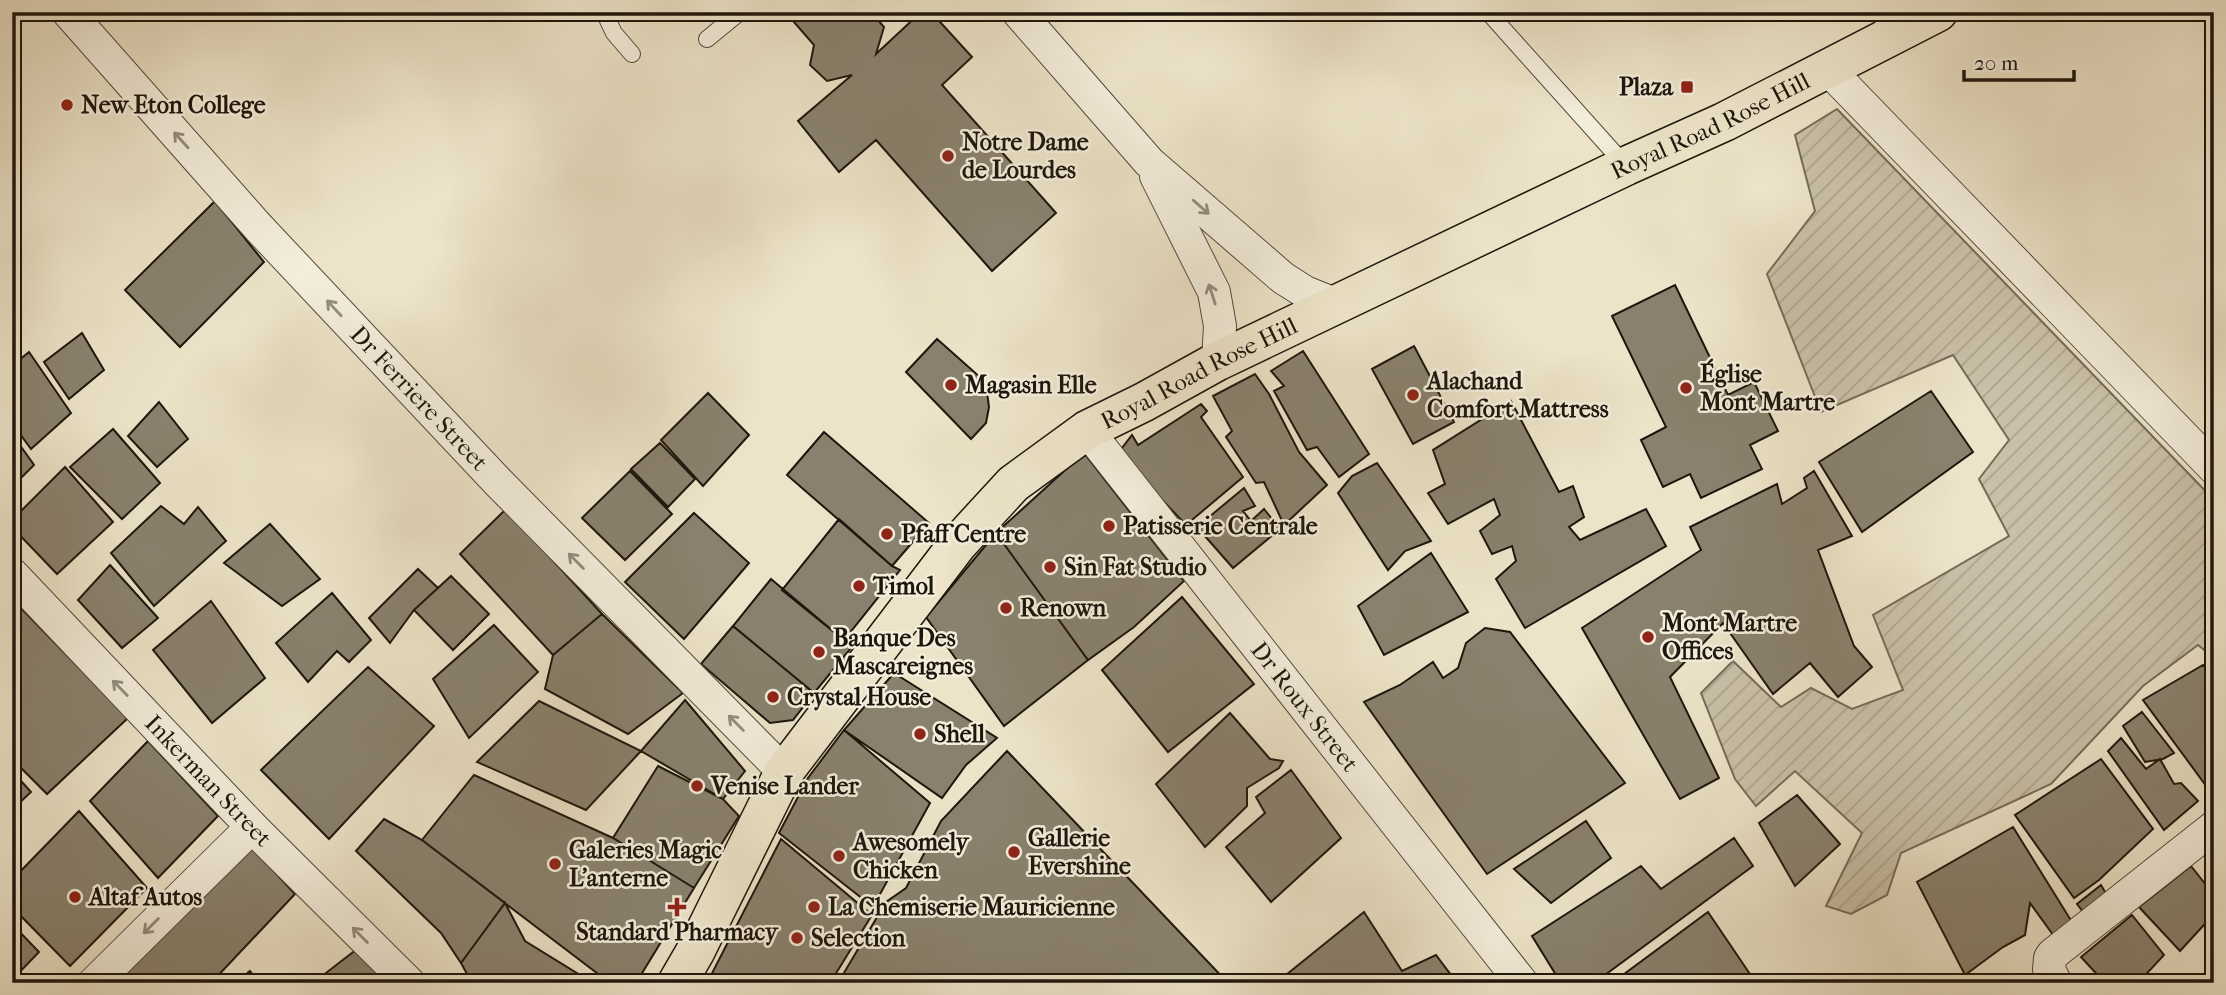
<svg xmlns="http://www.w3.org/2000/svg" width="2226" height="995" viewBox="0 0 2226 995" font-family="'IM FELL French Canon',serif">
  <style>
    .garden { fill: url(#garden-furrows); stroke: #746b5a; stroke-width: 2 }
    .building { fill: #89816e; stroke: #1e160d; stroke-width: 2 }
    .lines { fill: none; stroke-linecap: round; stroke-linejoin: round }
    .service-casing { stroke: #52493c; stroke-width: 18 }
    .minor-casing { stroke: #52493c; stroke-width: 34 }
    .primary-casing { stroke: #1e160d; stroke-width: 41 }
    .service { stroke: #f3eddb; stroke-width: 16 }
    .minor { stroke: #f3eddb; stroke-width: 32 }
    .primary { stroke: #ece3c8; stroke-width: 38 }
    .oneway { stroke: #938c7e }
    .poi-dot { fill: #8f2418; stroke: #f3eddb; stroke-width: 2.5 }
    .labels { text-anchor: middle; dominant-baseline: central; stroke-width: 5; stroke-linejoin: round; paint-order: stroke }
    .poi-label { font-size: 24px; font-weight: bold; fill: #1e160d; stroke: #f3eddb; text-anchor: start }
    .street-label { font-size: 24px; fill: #1e160d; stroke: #f3eddb }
  </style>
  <defs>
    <pattern id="garden-furrows" width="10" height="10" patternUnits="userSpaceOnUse" patternTransform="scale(1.75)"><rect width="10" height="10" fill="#c9c0a8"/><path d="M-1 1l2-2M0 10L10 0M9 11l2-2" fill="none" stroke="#aca48f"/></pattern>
  </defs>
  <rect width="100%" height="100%" fill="#ece3c8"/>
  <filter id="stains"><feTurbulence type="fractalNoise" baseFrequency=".00286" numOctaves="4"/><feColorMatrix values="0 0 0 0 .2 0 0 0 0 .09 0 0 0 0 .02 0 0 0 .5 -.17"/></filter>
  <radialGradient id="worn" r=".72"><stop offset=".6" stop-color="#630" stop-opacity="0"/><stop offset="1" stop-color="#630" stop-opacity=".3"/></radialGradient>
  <path class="garden" d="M1837,109l377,391v158l-16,-13 -55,41 -92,98 -150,69 -14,42 -36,19 -25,-8 36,-73 -67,-62 -39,35 -21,-27 -34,-86 32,-32 48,46 30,-19 41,21 51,-19 -30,-75 136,-79 -30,-57 30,-39 -56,-85 -132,57 -54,-138 48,-63 -20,-76z"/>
  <path class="building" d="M789,12h82l13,15 -8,27 45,-42h10l41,45 -30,28 114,128 -64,58 -116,-131 -37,32 -41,-51 54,-46 -25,6 -17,-16 4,-20 -27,-31z
    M215,201l49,61 -84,85 -55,-57z
    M1675,285l53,110 26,-13 24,49 -28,14 12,24 -61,29 -11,-24 -27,13 -22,-47 25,-13 -54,-111z
    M82,333l22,37 -35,29 -25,-37z
    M937,339l44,39 6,14 2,15 -3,16 -15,16 -65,-67z
    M1414,346l40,76 -41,22 -41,-75z
    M1303,351l66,103 -30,23 -22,-30 -10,3 -33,-59 10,-5 -13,-15z
    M29,352l42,61 -40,36 -19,-26v-57z
    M1255,374l14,20 30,58 28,33 -43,40 -20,-43 -8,1 -30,-46 6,-6 -19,-35z
    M1931,391l42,61 -111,80 -43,-70z
    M708,393l41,42 -46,51 -42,-46z
    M1511,401l48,91 14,-6 11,31 -15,10 11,13 66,-31 20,37 -141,82 -29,-49 20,-18 -4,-15 -20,8 -12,-23 20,-16 -6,-16 -46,25 -20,-31 17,-9 -12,-34z
    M159,402l29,37 -31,28 -29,-31z
    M1201,404l6,7 -6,6 42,60 -57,48 -59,-62 -5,-15 10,-13 6,10z
    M113,429l47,54 -38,36 -52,-52z
    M824,432l105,91 -37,43 -105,-91z
    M12,434l22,31 -22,22z
    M660,443l35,36 -27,28 -37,-38z
    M1084,453l100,128 -50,46 -46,33 -92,-127z
    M1377,463l54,78 -26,10 -17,19 -50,-77 14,-17z
    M65,467l48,55 -56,52 -45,-47v-7z
    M630,471l42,43 -47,46 -43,-42z
    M1814,471l38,65 -34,14 36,96 18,21 -34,30 -28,-34 -37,31 -50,-71 -53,54 49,101 -39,21 -98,-171 119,-78 -11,-23 87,-43 5,20 25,-16 -3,-10z
    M1244,488l11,18 -12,5 8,10 13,-12 16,20 -47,39 -36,-41z
    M161,506l23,18 14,-17 28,34 -72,65 -43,-53z
    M506,509l96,105 -49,41 -93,-101z
    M694,513l55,50 -65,76 -59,-57z
    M839,519l53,47 8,4 -56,70 -62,-50z
    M270,524l50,55 -38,27 -58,-43z
    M996,533l92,127 -84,66 -78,-109z
    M1431,553l37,59 -84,43 -26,-49z
    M110,565l48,53 -36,30 -44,-48z
    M418,569l20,19 -24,22 -24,33 -21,-25z
    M451,576l38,38 -36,36 -39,-40z
    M771,579l81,68 -38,46 -81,-67z
    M332,593l39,47 -22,22 -12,-11 -29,31 -32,-39z
    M1182,597l72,87 -86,68 -66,-82z
    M211,601l54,77 -53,45 -59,-73z
    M18,605l110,113 -81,76 -35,-35v-148z
    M602,614l81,79 -55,41 -83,-45 8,-34z
    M494,625l44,47 -69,66 -36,-59z
    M733,626l81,67 -21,27 -23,3 -69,-59z
    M1485,628l25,4 115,151 -138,91 -123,-172 36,-17 33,-23 10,16 15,-10 8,-25z
    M2203,665l11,12 -2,117 -69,-94z
    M368,667l66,59 -105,113 -68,-69z
    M894,673l103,65 -31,27 -24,33 -98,-68z
    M685,700l60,71 -22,28 -82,-48z
    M539,701l102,50 -55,59 -109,-48z
    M2142,712l32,41 -11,6 -18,3 -22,-36z
    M1230,713l40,46 13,2 -4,7 -32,20v18l-42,41 -49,-63z
    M844,730l86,73 -57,104 -94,-74 29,-55z
    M2121,738l25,31 14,-10 14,25 7,-1 17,18 -34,29 -56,-79z
    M148,741l70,75 -60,62 -68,-77z
    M1007,751l126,132 95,100h-390l48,-81 20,-14 35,-67z
    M2101,759l52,70 -54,51 -25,18 -59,-83z
    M658,766l65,33 16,17 -45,72 -81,-50z
    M1291,770l50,68 -70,64 -45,-55 39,-34 -9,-16z
    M12,771l19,21 -19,18z
    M474,775l139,63 81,50 -58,95h-26l-188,-143z
    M1797,795l43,49 -45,42 -36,-63z
    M79,811l68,77 -77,78 -58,-59v-27z
    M384,819l38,21 83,63 -44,60 -20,-30 -85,-82z
    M1586,821l25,37 -60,45 -37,-34z
    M2013,827l59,95 -16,17 -26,-36 -5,32 -22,12 -38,28 -48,-93z
    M1734,838l19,28 -159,117h-33l-29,-47 109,-70 20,23z
    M781,839l91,76 -42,68h-123z
    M251,846l44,48 -84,89h-93l-4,-5z
    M2191,866l23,29v19l-34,37 -41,-44z
    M2101,885l11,19 -22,17 -13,-17z
    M505,903l20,38 68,42h-121l-11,-20z
    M1364,912l38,59 34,-16 21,28h-181z
    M1708,912l48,71h-144z
    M2132,915l32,40 -26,28h-33l-24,-26z
    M12,924l27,28 -27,28z
    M357,949l34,34h-78z
    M250,971l9,12h-24z"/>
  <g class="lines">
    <defs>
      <path id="service" d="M604,12l10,21 18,21
        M1488,12l138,154
        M1879,12l12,23
        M707,39l33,-27"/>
      <g id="minor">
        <path id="s1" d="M68,12l191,216 238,253 287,291"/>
        <path d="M1018,12l131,150 134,116 22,14 32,13"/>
        <path d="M1827,68l387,400"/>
        <path d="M1156,176l58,116 6,34 -2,35"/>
        <path id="s2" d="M1087,430l435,553"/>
        <path id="s3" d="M12,574l240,253 157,156"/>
        <path d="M94,983l158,-156"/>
        <path d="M2056,983l-7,-13 1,-12 3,-4 161,-127"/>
      </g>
      <g id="primary">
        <path id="s4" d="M677,983l18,-31 89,-180 173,-227 56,-61 74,-54 57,-28 74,-41 408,-195 98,-44 214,-110"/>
      </g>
    </defs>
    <use href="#service" class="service-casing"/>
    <use href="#minor" class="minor-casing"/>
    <use href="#primary" class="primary-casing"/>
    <use href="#service" class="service"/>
    <use href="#minor" class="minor"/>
    <use href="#primary" class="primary"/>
  </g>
  <defs><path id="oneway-shaft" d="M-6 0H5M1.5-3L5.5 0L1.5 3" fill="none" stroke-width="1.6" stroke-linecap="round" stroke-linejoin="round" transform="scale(1.75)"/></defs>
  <g class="oneway">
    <use href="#oneway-shaft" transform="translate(181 140) rotate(-132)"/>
    <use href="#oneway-shaft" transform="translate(1201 207) rotate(41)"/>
    <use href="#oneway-shaft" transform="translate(1212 294) rotate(-108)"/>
    <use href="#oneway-shaft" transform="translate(334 308) rotate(-133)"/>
    <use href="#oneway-shaft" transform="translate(576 561) rotate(-135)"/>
    <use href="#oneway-shaft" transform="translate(120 688) rotate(-134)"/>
    <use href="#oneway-shaft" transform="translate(736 723) rotate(-135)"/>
    <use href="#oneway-shaft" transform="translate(151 926) rotate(135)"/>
    <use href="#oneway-shaft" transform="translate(360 935) rotate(-135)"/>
  </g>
  <g class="poi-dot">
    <rect x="1680" y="80" width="14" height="14" rx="3.5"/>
    <circle cx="67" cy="105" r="7"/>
    <circle cx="948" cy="156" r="7"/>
    <circle cx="951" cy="385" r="7"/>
    <circle cx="1686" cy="388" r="7"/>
    <circle cx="1413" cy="395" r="7"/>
    <circle cx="1109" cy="526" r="7"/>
    <circle cx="887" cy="534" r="7"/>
    <circle cx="1050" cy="567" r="7"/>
    <circle cx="859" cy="586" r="7"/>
    <circle cx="1006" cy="608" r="7"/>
    <circle cx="1648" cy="637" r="7"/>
    <circle cx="819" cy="652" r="7"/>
    <circle cx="773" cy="697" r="7"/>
    <circle cx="920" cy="734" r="7"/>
    <circle cx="697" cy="786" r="7"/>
    <circle cx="1014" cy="852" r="7"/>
    <circle cx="839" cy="856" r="7"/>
    <circle cx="555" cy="864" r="7"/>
    <circle cx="75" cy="897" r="7"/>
    <path d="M673.5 896.5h7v7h7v7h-7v7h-7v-7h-7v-7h7z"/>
    <circle cx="814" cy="907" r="7"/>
    <circle cx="797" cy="938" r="7"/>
  </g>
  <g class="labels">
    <g class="poi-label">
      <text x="1673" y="87" text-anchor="end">Plaza</text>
      <text x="81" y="105">New Eton College</text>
      <text x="962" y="142">Notre Dame<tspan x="962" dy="28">de Lourdes</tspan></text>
      <text x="1700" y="374">Église<tspan x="1700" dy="28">Mont Martre</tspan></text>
      <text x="1427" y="381">Alachand<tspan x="1427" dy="28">Comfort Mattress</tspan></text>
      <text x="965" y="385">Magasin Elle</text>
      <text x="1123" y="526">Patisserie Centrale</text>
      <text x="901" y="534">Pfaff Centre</text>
      <text x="1064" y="567">Sin Fat Studio</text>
      <text x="873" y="586">Timol</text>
      <text x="1020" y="608">Renown</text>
      <text x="1662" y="623">Mont Martre<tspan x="1662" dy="28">Offices</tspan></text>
      <text x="833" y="638">Banque Des<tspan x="833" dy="28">Mascareignes</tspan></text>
      <text x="787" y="697">Crystal House</text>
      <text x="934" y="734">Shell</text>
      <text x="711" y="786">Venise Lander</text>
      <text x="1028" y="838">Gallerie<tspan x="1028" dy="28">Evershine</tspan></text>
      <text x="853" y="842">Awesomely<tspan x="853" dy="28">Chicken</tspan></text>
      <text x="569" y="850">Galeries Magic<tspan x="569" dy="28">L'anterne</tspan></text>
      <text x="89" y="897">Altaf Autos</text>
      <text x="828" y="907">La Chemiserie Mauricienne</text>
      <text x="677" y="932" text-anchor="middle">Standard Pharmacy</text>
      <text x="811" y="938">Selection</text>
    </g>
    <g class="street-label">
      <text stroke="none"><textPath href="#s4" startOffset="1390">Royal Road Rose Hill</textPath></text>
      <text stroke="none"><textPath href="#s4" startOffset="822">Royal Road Rose Hill</textPath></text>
      <text stroke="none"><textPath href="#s1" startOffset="522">Dr Ferriere Street</textPath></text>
      <text stroke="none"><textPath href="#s2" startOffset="352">Dr Roux Street</textPath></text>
      <text stroke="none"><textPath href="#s3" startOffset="285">Inkerman Street</textPath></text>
    </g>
  </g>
  <rect width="2226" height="995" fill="none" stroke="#ece3c8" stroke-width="42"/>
  <rect x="14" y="14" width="2198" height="967" fill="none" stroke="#1e160d" stroke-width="3.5"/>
  <rect x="21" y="21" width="2184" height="953" fill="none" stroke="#1e160d" stroke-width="2"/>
  <path d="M1964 70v10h110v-10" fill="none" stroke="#1e160d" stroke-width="3.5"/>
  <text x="1974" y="70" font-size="21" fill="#1e160d" stroke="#f3eddb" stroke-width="5" paint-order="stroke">20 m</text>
  <rect width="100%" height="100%" filter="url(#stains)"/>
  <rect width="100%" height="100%" fill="url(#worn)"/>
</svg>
